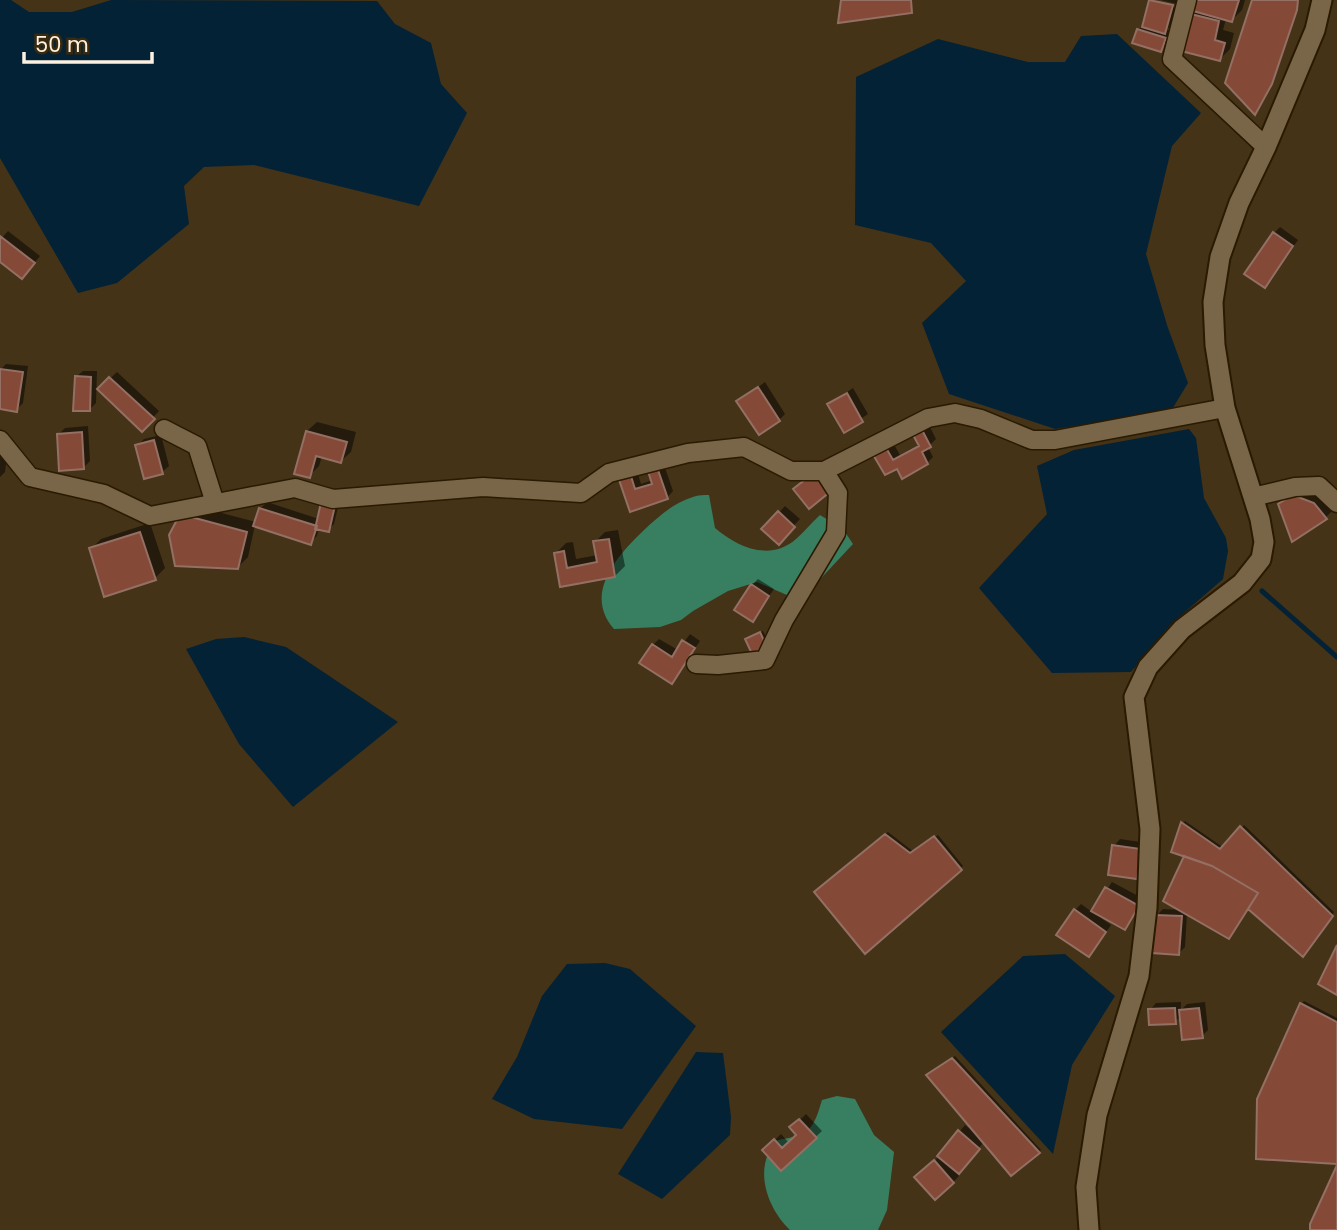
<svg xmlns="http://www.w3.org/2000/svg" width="1337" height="1230" viewBox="0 0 1337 1230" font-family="Poppins,sans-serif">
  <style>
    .forest { fill: #387f61 }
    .water { fill: #042236 }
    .shadow { fill: #0007 }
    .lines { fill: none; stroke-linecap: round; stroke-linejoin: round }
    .stream { stroke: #042236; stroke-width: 5 }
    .building { fill: #854a37; stroke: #936f64; stroke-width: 2 }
    .minor-casing { stroke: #2a1a00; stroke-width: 21 }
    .tertiary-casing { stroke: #2a1a00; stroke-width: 23 }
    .minor { stroke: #796649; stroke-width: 18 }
    .tertiary { stroke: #796649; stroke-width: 19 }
  </style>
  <rect width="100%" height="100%" fill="#443317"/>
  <path class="forest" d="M709,495l6,33c22,19 55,34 81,11 8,-7 15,-16 24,-24l23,14 10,15 -43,46 -23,5 -30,-13 -29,9 -35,20 -12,9 -21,7 -46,2c-31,-35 3,-73 29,-98 15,-14 30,-28 50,-34 5,-2 11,-2 16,-2z
    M837,1096l18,3 19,36 20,17 -7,58 -9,20h-88c-19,-18 -33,-50 -22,-76 2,-5 7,-10 10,-14 32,-5 35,-10 44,-40z"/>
  <path class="water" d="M0,0h11l18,12h43l39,-12 266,1 18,23 36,19 10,41 26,29 -48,93 -165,-41 -50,2 -20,19 5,38 -72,59 -39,10 -78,-135z
    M1117,34l84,79 -29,33 -26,108 21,71 21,58 -17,28 -116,18 -106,-35 -27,-71 44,-42 -35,-38 -76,-18 1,-148 82,-38 90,23h37l16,-26z
    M1189,429l7,9 8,60 22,40 2,13 -5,28 -53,46 -39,47 -79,1 -73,-85 68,-74 -10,-48 37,-16z
    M244,637l42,10 112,75 -105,85 -54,-63 -53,-95 30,-10z
    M1065,954l50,42 -43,69 -19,89 -112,-122 82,-76z
    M605,963l25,6 66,57 -74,103 -88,-10 -42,-20 25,-42 25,-61 25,-32z
    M696,1052l27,1 8,64 -1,18 -68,64 -44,-25z"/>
  <path class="shadow" d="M1151,0l25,8 -5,17 -4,5 4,1 -4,13 -7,6 -25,-8 4,-13 6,-6z
    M1160,0h18l-1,4z
    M1198,0h47l-3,10 -10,10 -6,-1 -3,11 11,3 -4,16 -10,10 -27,-44 5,-5z
    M1254,0h45l-25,79 -19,34z
    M1280,227l18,13 -33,46 9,-53z
    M8,231l32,25 -12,15 -28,-11v-20z
    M6,364l22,2 -5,37 -7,7 -16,-2v-38z
    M83,371h14l-1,32 -7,7 -13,-33z
    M117,372l42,39 -17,18 -43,-40z
    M765,382l20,32 -6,6 -40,-19z
    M853,388l15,26 -24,16 -15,-26z
    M317,422l39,10 -5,20 -10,9 -19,-5 -3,10 -10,10 -2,-45z
    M928,423l8,16 -8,8 5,10 -6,6 -30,3 -22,-13 17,-12 8,14 20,-11 -6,-10z
    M88,426l2,35 -7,7 -25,-33 7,-7z
    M161,435l8,31 -7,6 -25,-26 7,-7z
    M0,448l8,2 -3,22 -5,5z
    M663,462l10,29 -6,7 -36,12 -11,-33 16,-9 5,16 12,-4 -4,-9z
    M1300,490l20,7 12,14 -6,6 -46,-13z
    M341,495l-7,29 -6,6 -9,-2 -2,8 -7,7 -55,-18 -7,32 -10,10 -62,-3 15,-59 65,17 4,-13 7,-7 52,17z
    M785,506l15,13 -22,23 -14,-13z
    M150,523l15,45 -10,10 -64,-29 10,-10z
    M618,530l7,36 -10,10 -53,9 -6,-32 10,-10 7,-1 3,17 22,-4 -3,-13 10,-10z
    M758,579l16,10 -21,31 -1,-35z
    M763,631l6,12 -19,-6z
    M690,634l10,7 -28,41 -19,-37 6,-6 19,11z
    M1185,821l39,27 20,-23 90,87 -31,43 -55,-48 -61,6 -2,34 -6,6 -23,-37 7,-7 20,1 3,-55 -3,-32z
    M888,832l26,20 24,-17 25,31 -97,85 -49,-59z
    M1120,839l27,4 -5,28 -6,6 -22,-31z
    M1112,882l32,17 -19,29 -22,-13 -2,3 10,7 -16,24 -20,-39 6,-6 11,8z
    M1304,1001l33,17v144l-36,-158z
    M1181,1002v8l6,-6 18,-2 3,28 -6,6 -21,-20 -6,6 -25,-12 6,-7z
    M955,1056l86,94 -2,2 -55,-10 -27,31 2,3 -6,6 -30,-11 17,-15 25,-31 7,6 2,-2 -44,-56z
    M806,1114l16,17 -40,37 -17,-18 16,-16 8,9 9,-8 -6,-7z"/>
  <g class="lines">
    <path class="stream" d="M1262,591l75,66"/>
  </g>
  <path class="building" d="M841,0h70l1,13 -74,10z
    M1149,0l24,5 -8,29 -23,-7z
    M1196,0h43l-7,22 -39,-11z
    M1252,0h46l-1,10 -25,74 -17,31 -30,-32z
    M1191,14l28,7 -4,19 10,3 -5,18 -39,-10z
    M1137,29l29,9 -5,14 -29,-9z
    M1273,232l20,14 -28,42 -21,-14z
    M0,236l35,27 -13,16 -22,-17z
    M0,369l23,3 -6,40 -17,-3z
    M75,376l16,1 -1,34h-17z
    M109,377l46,42 -13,13 -45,-43z
    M758,387l22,34 -21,14 -23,-34z
    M847,393l16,29 -19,11 -17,-29z
    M921,428l10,19 -9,5 6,12 -26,15 -5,-10 -12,6 -13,-22 13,-7 8,14 26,-14 -7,-13z
    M306,431l41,11 -6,21 -25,-7 -6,22 -16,-4z
    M82,432l2,37 -25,2 -2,-37z
    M154,440l9,34 -19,5 -9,-34z
    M657,467l11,32 -38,13 -12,-35 12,-4 5,16 17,-5 -4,-13z
    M815,472l16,19 -22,18 -16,-20z
    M1293,495l21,8 13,16 -35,23 -14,-38z
    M322,498l14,3 -7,31 -14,-3z
    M259,508l58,18 -6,19 -58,-19z
    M778,511l17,16 -16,18 -18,-16z
    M180,514l67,18 -9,37 -63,-3 -6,-31z
    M140,532l16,48 -52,17 -15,-49z
    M609,539l6,38 -55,10 -6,-34 10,-2 3,17 30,-6 -4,-21z
    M751,584l18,12 -16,26 -19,-12z
    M760,632l7,15 -15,7 -7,-15z
    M682,640l13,8 -23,36 -33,-21 13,-19 20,13z
    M1181,822l39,27 20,-23 93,90 -30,41 -55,-48 10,-16 -46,-27 -41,-14z
    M885,834l25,19 24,-17 28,34 -97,84 -51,-62z
    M1112,845l29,4 -4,30 -29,-4z
    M1184,856l28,10 46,27 -29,46 -66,-38z
    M1105,887l34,19 -14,24 -34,-19z
    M1074,909l32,23 -17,25 -33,-22z
    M1155,915l27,1 -3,39 -27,-2z
    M1337,945v50l-19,-11z
    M1300,1003l37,19v142l-81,-5 1,-60z
    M1175,1008l1,16 -27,1 -1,-16z
    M1199,1008l4,30 -21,2 -3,-30z
    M952,1058l88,95 -29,23 -85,-101z
    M799,1119l18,19 -36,33 -19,-21 12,-11 8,9 14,-13 -7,-8z
    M958,1130l22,19 -21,25 -22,-18z
    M934,1160l20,23 -19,17 -21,-23z
    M1337,1165v65h-27v-6z"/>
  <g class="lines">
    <defs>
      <path id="minor" d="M1187,0l-15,59 94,88
        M164,429l33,17 18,57
        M0,440l30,37 74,17 46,22 145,-28 38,11 150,-12 98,6 28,-20 79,-20 56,-6 47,24h33l104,-53 27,-5 26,6 51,21h23l170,-32
        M1253,497l42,-10 24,-1 18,17
        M696,664l22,1 47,-5 19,-40 52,-87 2,-40 -14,-22"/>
      <path id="tertiary" d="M1089,1230l-3,-43 11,-72 42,-139 8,-68 3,-79 -16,-132 14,-30 34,-38 60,-46 19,-24 3,-17 -4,-23 -35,-111 -10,-63 -2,-43 7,-45 19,-54 27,-56 49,-117 7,-30"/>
    </defs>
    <use href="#minor" class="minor-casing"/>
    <use href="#tertiary" class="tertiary-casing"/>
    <use href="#minor" class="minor"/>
    <use href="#tertiary" class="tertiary"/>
  </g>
  <path d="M24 52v10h128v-10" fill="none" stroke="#fdf2e2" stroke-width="3.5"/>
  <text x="35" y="52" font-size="21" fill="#fdf2e2" stroke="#39290d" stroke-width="5" paint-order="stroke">50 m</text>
</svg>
